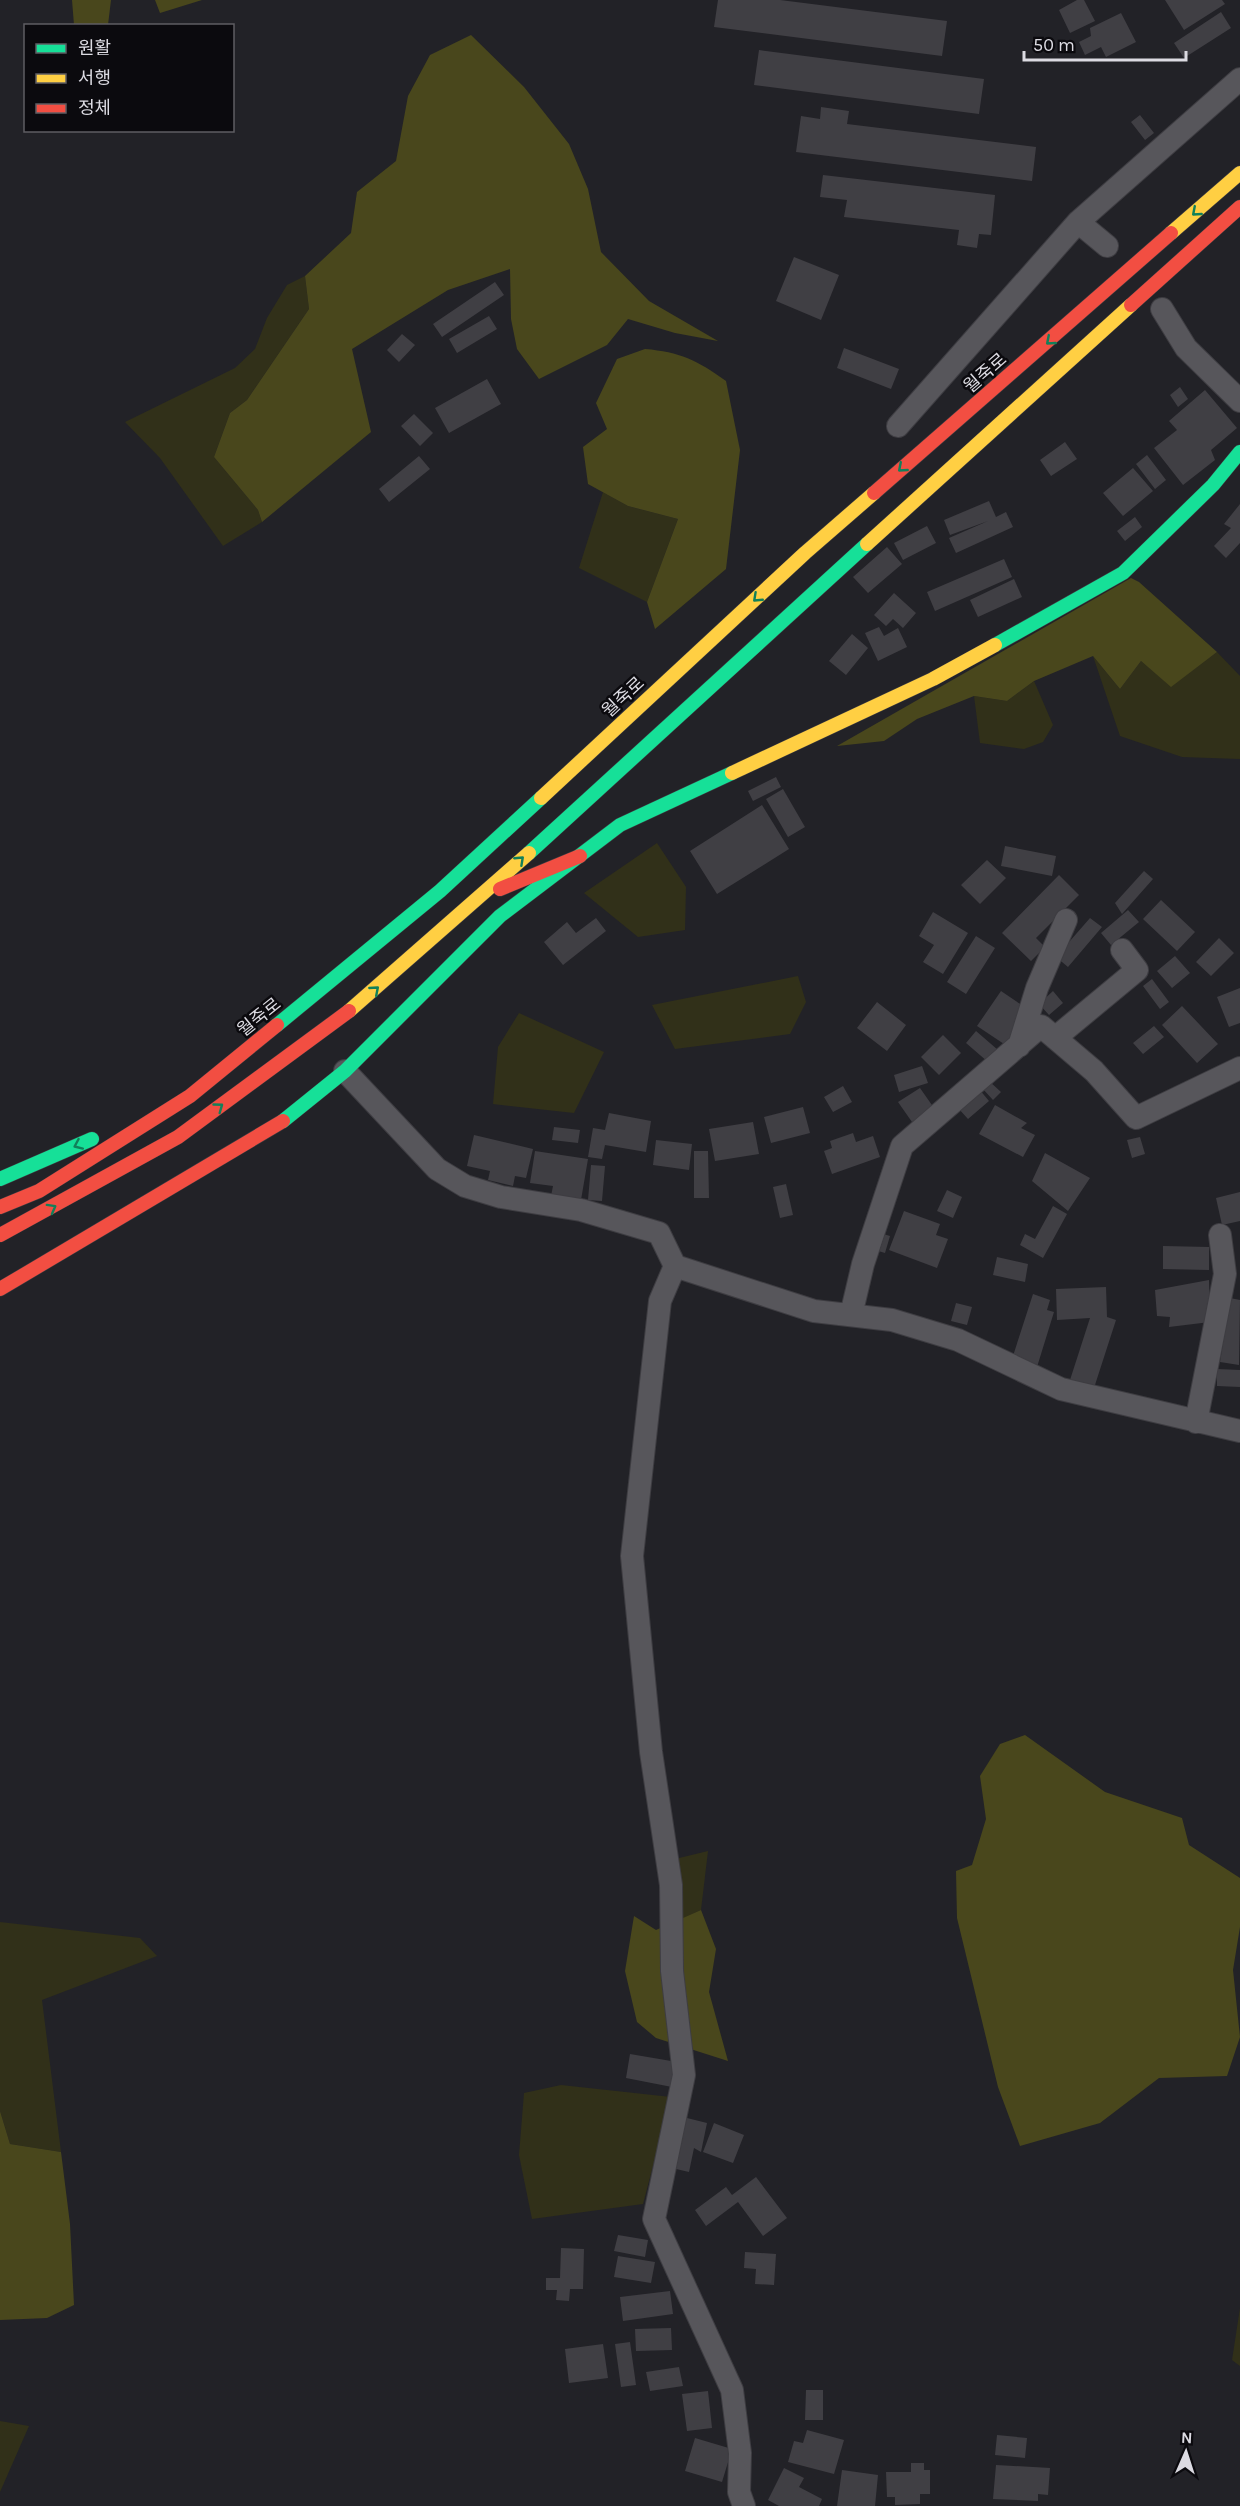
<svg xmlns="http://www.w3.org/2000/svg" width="1240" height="2506" viewBox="0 0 1240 2506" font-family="Karla,'Noto Sans KR',sans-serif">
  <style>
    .green { fill: #313019 }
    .forest { fill: #49471c }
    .building { fill: #403f44 }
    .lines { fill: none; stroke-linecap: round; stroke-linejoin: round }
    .street-casing { stroke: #3e3d42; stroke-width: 24 }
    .fast-casing { stroke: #3e3d42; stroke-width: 15 }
    .slow-casing { stroke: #3e3d42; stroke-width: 15 }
    .jam-casing { stroke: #3e3d42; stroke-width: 15 }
    .street { stroke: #57565b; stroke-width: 22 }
    .fast { stroke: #16e098; stroke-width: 14 }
    .slow { stroke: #ffcf43; stroke-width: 14 }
    .jam { stroke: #f24e42; stroke-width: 14 }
    .oneway { stroke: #11805a }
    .labels { text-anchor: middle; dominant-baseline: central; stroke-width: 5; stroke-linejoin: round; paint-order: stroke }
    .street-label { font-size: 18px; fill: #dcdbe2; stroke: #0b0a0e }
  </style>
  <rect width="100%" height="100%" fill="#222227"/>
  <path class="green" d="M305,276l4,33 -62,91 -17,13 -16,44 44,53 4,12 -39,24 -63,-88 -35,-36 110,-54 20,-19 12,-31 20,-33z
    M603,492l25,14 50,13 -31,83 -68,-34z
    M1217,652l23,24v83l-58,-2 -62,-21 -27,-80 27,33 21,-28 30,25z
    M1034,681l19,44 -10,17 -19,7 -44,-6 -6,-47 33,5z
    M657,843l29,44 -1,43 -47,7 -54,-44z
    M798,976l8,26 -16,32 -115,15 -23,-44z
    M519,1013l85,39 -30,61 -81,-9 5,-57z
    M708,1851l-7,59 -23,11 -3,-62z
    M0,1922l140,16 17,18 -115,44 19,152 -51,-8 -10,-33z
    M561,2085l110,12 -28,107 -111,15 -13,-64 5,-62z
    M1240,2308v58l-8,-6z
    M0,2421l29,5 -29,66z"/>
  <path class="forest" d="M72,0h39l-3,25h-34z
    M155,0h47l-42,13z
    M471,35l53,52 45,57 19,45 13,63 48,49 69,40 -43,-8 -47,-14 -21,26 -68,34 -22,-30 -6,-30 -1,-50 -62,21 -96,59 19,83 -109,90 -4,-12 -44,-53 16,-44 17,-13 62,-91 -4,-33 46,-43 6,-41 39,-31 12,-65 22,-41z
    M645,349c35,3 52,11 81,32l14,69 -14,119 -71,60 -8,-27 31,-83 -50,-13 -40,-22 -5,-37 24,-18 -11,-26 21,-44z
    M1131,578l8,4 78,70 -46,35 -30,-26 -21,28 -27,-33 -59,25 -27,20 -33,-5 -57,23 -33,22 -47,5z
    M1025,1735l80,57 77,26 7,27 51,33v49l-7,43 7,67 -13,39 -68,2 -59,45 -80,23 -22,-59 -41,-169 -1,-47 16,-6 14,-46 -6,-43 20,-32z
    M701,1910l15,39 -7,43 19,69 -72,-23 -19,-16 -12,-51 9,-55 22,14z
    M0,2111l10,33 51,8 9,72 4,81 -27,13 -47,2z"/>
  <path class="building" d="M718,0h62l167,21 -5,35 -228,-29z
    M1077,0h7l11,21 -25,12 -11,-23z
    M1165,0h57l3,4 -41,26z
    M1221,12l10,16 -47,30 -10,-15z
    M1121,13l15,29 -30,15 -5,-10 -16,8 -6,-13 12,-6 -1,-8z
    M759,50l225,29 -5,35 -225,-29z
    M821,107l28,4 -2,13 189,23 -4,34 -236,-29 5,-36 19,3z
    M1140,115l14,18 -9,7 -14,-18z
    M823,175l172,20 -4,40 -12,-1 -2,14 -20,-3 2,-15 -115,-13 3,-17 -27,-3z
    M794,257l45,18 -18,45 -45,-19z
    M495,282l9,13 -62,42 -9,-13z
    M489,316l8,13 -40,24 -8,-14z
    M402,334l13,11 -16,17 -12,-12z
    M844,348l55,21 -8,20 -54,-21z
    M487,379l14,25 -52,29 -14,-25z
    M1180,387l8,12 -10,8 -8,-12z
    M1205,390l32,38 -26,22 4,10 -32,25 -29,-37 23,-18 -8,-9z
    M414,414l19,19 -13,13 -19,-20z
    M1065,442l12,17 -26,17 -11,-16z
    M1147,455l19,25 -11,9 -19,-25z
    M419,456l11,13 -41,33 -10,-13z
    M1133,468l20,23 -30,25 -20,-23z
    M989,501l7,16 10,-5 7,15 -57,26 -7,-15 39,-17 -38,14 -6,-15z
    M1240,504v39l-14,15 -12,-12 17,-18 -7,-4z
    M1135,517l7,10 -17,14 -8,-10z
    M927,526l9,17 -33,17 -9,-17z
    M887,547l15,17 -34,29 -15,-16z
    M1004,559l8,18 -77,34 -8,-19z
    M1014,579l8,18 -44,20 -8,-17z
    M894,593l22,20 -13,15 -10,-9 -7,7 -12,-11z
    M879,627l5,9 14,-8 9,19 -29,14 -13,-28z
    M852,634l16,14 -22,27 -17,-14z
    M776,777l5,10 -28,14 -5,-10z
    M783,789l22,38 -17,10 -22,-38z
    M762,805l27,44 -72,45 -27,-43z
    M1005,846l51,10 -4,20 -51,-10z
    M987,860l19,18 -26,26 -19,-19z
    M1144,871l9,8 -31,35 -7,-11z
    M1059,875l20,20 -43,43 9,9 -14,14 -29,-28z
    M1161,900l34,32 -18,19 -34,-32z
    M1128,910l11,12 -28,23 -10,-12z
    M933,912l35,21 -25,41 -20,-12 11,-17 -15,-9z
    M596,918l10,13 -43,34 -19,-23 23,-20 9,11z
    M1090,918l12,9 -34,40 -12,-10z
    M976,936l19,12 -29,46 -19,-12z
    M1219,938l15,15 -23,23 -15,-14z
    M1175,956l15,17 -18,15 -15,-17z
    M1152,979l17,23 -9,7 -17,-23z
    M1240,988v35l-11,4 -12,-30z
    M1001,991l22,15 4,11 -20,29 -30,-20z
    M1053,991l10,12 -14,12 -10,-11z
    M877,1002l29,23 -19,26 -30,-23z
    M1182,1006l36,38 -21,19 -35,-38z
    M1154,1026l10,11 -21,17 -10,-11z
    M976,1031l22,19 -10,12 -22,-19z
    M943,1035l18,18 -22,22 -18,-18z
    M922,1066l6,17 -29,9 -5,-17z
    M989,1081l12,11 -8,8 -11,-12z
    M843,1086l9,16 -19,10 -9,-15z
    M920,1088l14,20 -22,14 -14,-20z
    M979,1089l10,12 -21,18 -10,-11z
    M995,1105l32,18 -6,5 14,7 -12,22 -44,-23z
    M803,1107l7,26 -39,10 -7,-26z
    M609,1113l42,8 -5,31 -41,-7 -3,14 -14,-2 5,-29 12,2z
    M753,1122l6,32 -44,7 -6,-32z
    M554,1127l26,3 -2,13 -26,-3z
    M853,1133l3,9 17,-6 7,21 -48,17 -8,-23 8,-3 -2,-7z
    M474,1135l59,14 -7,29 -11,-2 -2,10 -25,-6 2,-9 -23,-5z
    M1140,1137l5,17 -13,4 -5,-18z
    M656,1140l36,4 -3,26 -36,-5z
    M535,1151l53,8 -7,41 -30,-4 2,-10 -23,-3z
    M694,1151h14l1,47h-15z
    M1045,1153l45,25 -22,33 -36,-30z
    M591,1165l14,1 -3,35 -14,-1z
    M786,1184l7,31 -13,3 -7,-31z
    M947,1190l15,7 -9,21 -16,-7z
    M1240,1192v29l-18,4 -6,-27z
    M1053,1206l14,8 -24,44 -23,-13 5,-11 10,5z
    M904,1211l36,13 -4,11 12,4 -11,29 -48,-18z
    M880,1233l10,3 -5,17 -10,-3z
    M1163,1246l46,1v23l-46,-1z
    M997,1257l31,7 -3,18 -32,-7z
    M1209,1280l1,42 -41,5 1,-10 -13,-1 -2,-26z
    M1106,1287l1,30 9,3 -22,68 -24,-8 20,-62 -33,2 -1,-31z
    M1033,1294l17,6 -3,10 7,2 -17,55 -25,-8z
    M1230,1298l10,2 -1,65 -19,-3z
    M956,1303l16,4 -5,18 -16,-4z
    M1217,1369l23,1v17l-23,-1z
    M630,2054l47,8 -5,25 -46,-9z
    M683,2117l24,6 -6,29 -7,-4 -5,24 -17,-4z
    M714,2123l30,12 -11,28 -30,-11z
    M756,2177l31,41 -24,18 -25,-34 -32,24 -11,-16 31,-23 6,8z
    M618,2235l30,5 -3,17 -31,-6z
    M561,2248l23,1 -1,40h-13l-1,12 -13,-1 1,-10h-11v-12h14z
    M745,2252l31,2 -2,31 -19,-1 1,-15 -12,-1z
    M618,2256l37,6 -4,21 -37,-6z
    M670,2291l3,23 -50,7 -3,-24z
    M671,2328l1,22 -36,1 -1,-22z
    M630,2342l6,43 -15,2 -6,-43z
    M603,2344l5,34 -39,5 -4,-34z
    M679,2367l4,19 -33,5 -4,-19z
    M806,2390h17v30h-18z
    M708,2391l4,37 -25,3 -5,-37z
    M807,2430l37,10 -10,34 -46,-12 6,-21 9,2z
    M997,2435l30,3 -2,20 -30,-3z
    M695,2438l37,11 -10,33 -37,-11z
    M911,2463h13v7h6v24h-10v10l-25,1v-8h-8l-1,-25h25z
    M996,2465l54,3 -2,27 -10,-1v7l-45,-2z
    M784,2468l20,10 -5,9 23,12 -3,7h-40l-11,-6z
    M842,2470l36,5 -3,31h-38z"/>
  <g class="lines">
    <defs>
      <path id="street" d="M1078,222l29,24
        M1162,309l24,39 54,53
        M898,426l180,-204 162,-143
        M1055,1038l82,-68 -15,-20
        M1019,1046l18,-58 29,-68
        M345,1071l92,98 28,17 36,11 80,13 78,23 16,33 139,45 78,9 66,20 103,49 179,42
        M675,1266l-15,35 -28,255 19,196 20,133 1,86 12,104 -30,144 78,171 8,63 -1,39 5,14
        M851,1315l12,-51 39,-118 139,-120 53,45 42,47 104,-50
        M1196,1422l29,-148 -5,-39"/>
      <path id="fast" d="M995,645l128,-72 90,-88 27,-33
        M529,853l338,-309
        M277,1025l163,-134 101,-93
        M283,1121l62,-50 155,-155 120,-91 112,-52
        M0,1179l92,-40"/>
      <path id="slow" d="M1171,233l69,-60
        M867,544l264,-239
        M732,773l201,-94 62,-34
        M541,798l264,-245 69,-60
        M349,1011l180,-158"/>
      <path id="jam" d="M1131,305l109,-98
        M874,493l297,-260
        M500,889l80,-33
        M0,1207l39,-16 151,-95 87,-71
        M0,1235l178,-98 171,-126
        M0,1289l283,-168"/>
    </defs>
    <use href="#street" class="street-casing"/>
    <use href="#fast" class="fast-casing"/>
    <use href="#slow" class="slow-casing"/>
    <use href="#jam" class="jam-casing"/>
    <use href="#street" class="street"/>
    <use href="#fast" class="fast"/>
    <use href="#slow" class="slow"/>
    <use href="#jam" class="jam"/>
  </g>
  <defs><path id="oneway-chevron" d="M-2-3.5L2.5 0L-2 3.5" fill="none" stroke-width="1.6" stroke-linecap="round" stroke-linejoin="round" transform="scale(1.5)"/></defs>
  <g class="oneway">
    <use href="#oneway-chevron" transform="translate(1196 212) rotate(139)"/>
    <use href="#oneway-chevron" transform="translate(1050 341) rotate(139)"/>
    <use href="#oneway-chevron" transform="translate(902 468) rotate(139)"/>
    <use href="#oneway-chevron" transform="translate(757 598) rotate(137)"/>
    <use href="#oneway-chevron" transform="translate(520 860) rotate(-43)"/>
    <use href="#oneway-chevron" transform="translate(375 990) rotate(-41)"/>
    <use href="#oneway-chevron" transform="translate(219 1107) rotate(-36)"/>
    <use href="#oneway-chevron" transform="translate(78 1145) rotate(156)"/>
    <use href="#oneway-chevron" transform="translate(52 1208) rotate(-29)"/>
  </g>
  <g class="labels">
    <g class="street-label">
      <text transform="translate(985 373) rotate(-41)">월죽로</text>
      <text transform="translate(623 697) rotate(-43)">월죽로</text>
      <text transform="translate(259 1017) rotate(-39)">월죽로</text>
    </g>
  </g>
  <rect x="24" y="24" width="210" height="108" fill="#0b0a0e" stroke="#5f5e63" stroke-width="1.5"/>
  <rect x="36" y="44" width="30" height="9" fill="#16e098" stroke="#5f5e63" stroke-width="1.5"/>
  <text x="78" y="54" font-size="18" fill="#dcdbe2">원활</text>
  <rect x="36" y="74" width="30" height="9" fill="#ffcf43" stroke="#5f5e63" stroke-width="1.5"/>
  <text x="78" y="84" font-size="18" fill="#dcdbe2">서행</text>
  <rect x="36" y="104" width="30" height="9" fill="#f24e42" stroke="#5f5e63" stroke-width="1.5"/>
  <text x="78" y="114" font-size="18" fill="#dcdbe2">정체</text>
  <g transform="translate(1186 2452) rotate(3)" stroke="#0b0a0e" stroke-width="4.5" paint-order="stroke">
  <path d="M0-4.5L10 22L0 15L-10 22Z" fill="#dcdbe2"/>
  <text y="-9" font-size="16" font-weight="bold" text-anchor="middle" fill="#dcdbe2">N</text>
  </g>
  <path d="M1024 51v9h162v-9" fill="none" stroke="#dcdbe2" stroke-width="3"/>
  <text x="1033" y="51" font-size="18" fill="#dcdbe2" stroke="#0b0a0e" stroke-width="4.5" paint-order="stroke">50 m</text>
</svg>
